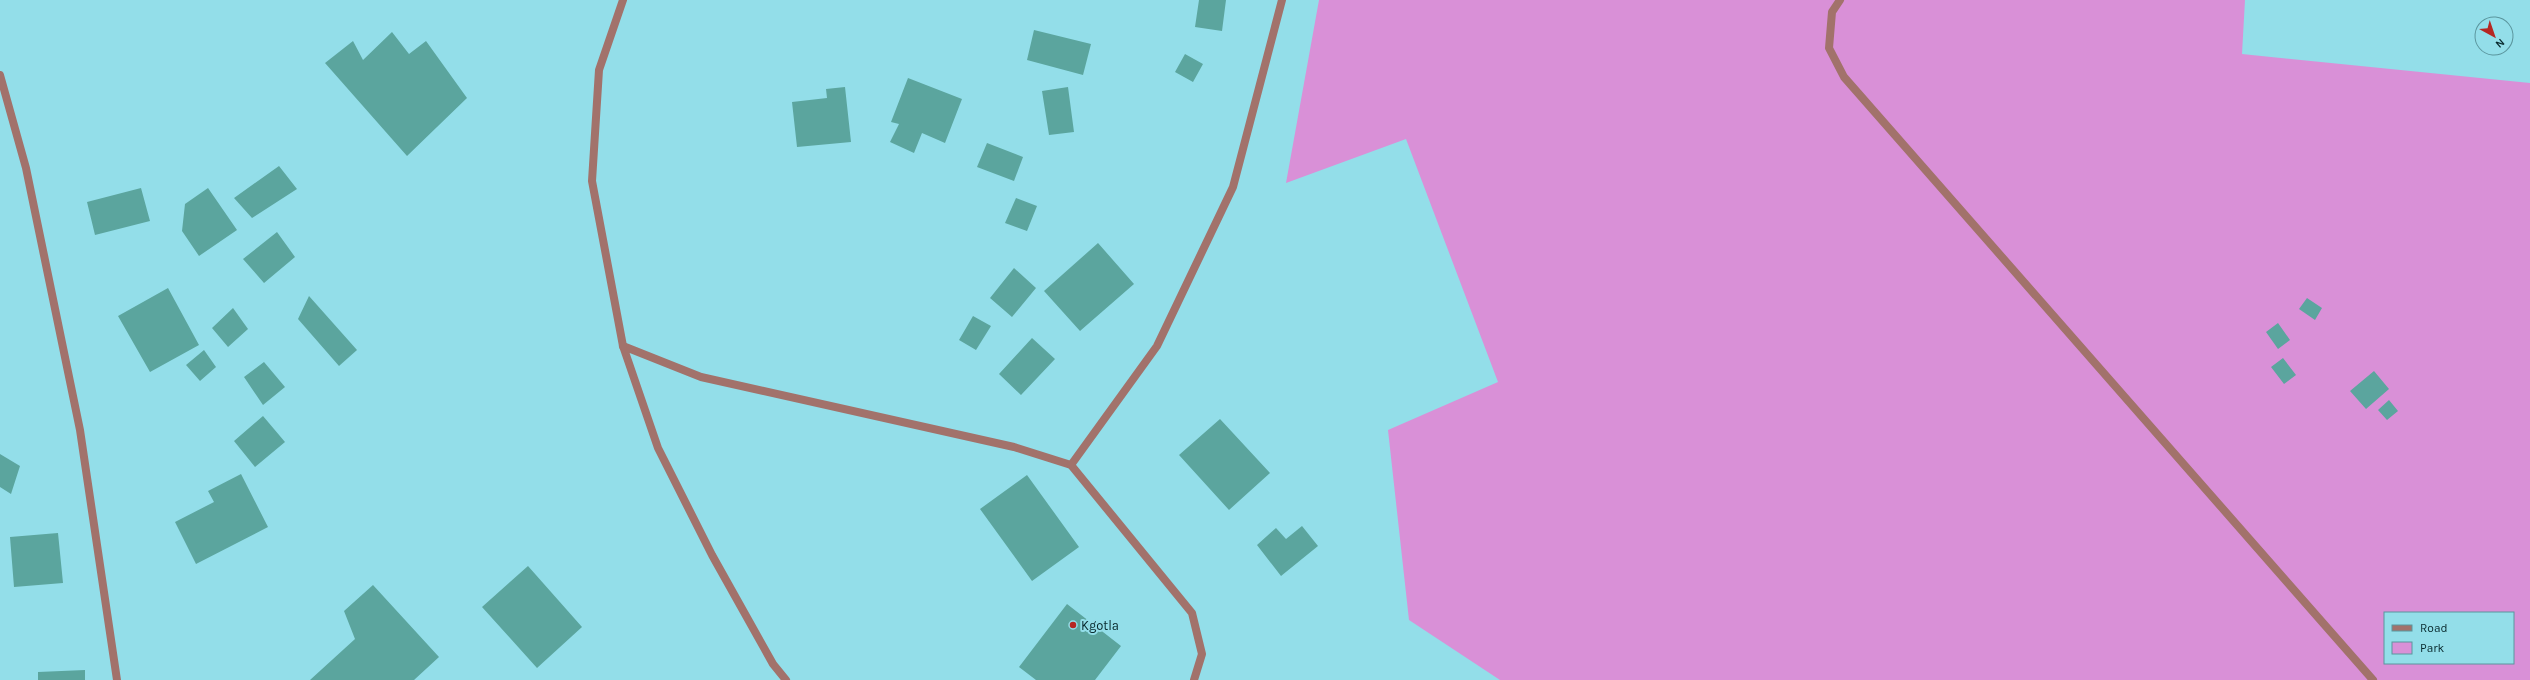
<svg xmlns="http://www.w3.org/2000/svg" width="2530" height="680" viewBox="0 0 2530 680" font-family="Karla,sans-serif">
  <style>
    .green { fill: #d990d7; fill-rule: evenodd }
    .building { fill: #5ba59e }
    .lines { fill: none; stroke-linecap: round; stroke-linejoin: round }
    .lane { stroke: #a2726b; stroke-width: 8 }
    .street { stroke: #a2726b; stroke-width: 8 }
    .poi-dot { fill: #b62722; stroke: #93dee9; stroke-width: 1.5 }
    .labels { text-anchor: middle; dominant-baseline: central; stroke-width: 4; stroke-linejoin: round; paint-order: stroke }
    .poi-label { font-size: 13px; fill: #08292d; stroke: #93dee9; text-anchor: start }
  </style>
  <rect width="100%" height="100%" fill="#93dee9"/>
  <path class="green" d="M1319,0h926l-3,54 288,29v597h-1030l-91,-60 -21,-190 110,-48 -92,-243 -120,44zM2385,613h128v50h-128z"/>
  <path class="building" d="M1199,0h27l-4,31 -27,-4z
    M1034,30l57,14 -8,31 -56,-15z
    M392,32l17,22 17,-13 41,57 -60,58 -82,-93 28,-22 10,19z
    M1185,54l18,10 -10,18 -18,-10z
    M908,78l54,21 -17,44 -23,-10 -8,20 -24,-11 9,-18 -8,-2z
    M845,87l6,55 -54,5 -5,-45 35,-4 -1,-9z
    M1068,87l6,45 -25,3 -7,-44z
    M987,143l36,14 -9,24 -37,-14z
    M279,166l18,23 -45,29 -18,-20z
    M141,188l9,33 -55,14 -8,-33z
    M208,188l29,42 -38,26 -17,-25 3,-27z
    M1016,198l21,8 -10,25 -22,-8z
    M277,232l18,25 -31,26 -21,-24z
    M1098,243l36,41 -54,47 -36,-40z
    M1014,268l22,20 -24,29 -22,-19z
    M168,288l31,57 -49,27 -32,-56z
    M309,296l48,54 -18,16 -41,-47z
    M2307,298l15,10 -7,12 -16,-11z
    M233,308l15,21 -20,18 -16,-19z
    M973,316l18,10 -15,24 -17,-10z
    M2278,323l12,17 -12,9 -12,-17z
    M1032,338l23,21 -34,36 -22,-21z
    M204,350l12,17 -16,14 -14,-16z
    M2283,358l13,17 -12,9 -13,-17z
    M264,362l21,25 -22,18 -19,-28z
    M2374,371l15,18 -23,20 -16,-18z
    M2389,400l9,11 -11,9 -9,-10z
    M263,416l22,26 -30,25 -21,-26z
    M1220,419l50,54 -41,37 -50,-55z
    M0,454l20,12 -9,28 -11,-7z
    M241,474l27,53 -72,37 -21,-42 39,-20 -6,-11z
    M1027,475l52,72 -47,34 -52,-72z
    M1302,526l16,20 -37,30 -24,-31 19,-17 10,11z
    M58,533l5,50 -49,4 -4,-50z
    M528,566l54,61 -45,41 -55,-61z
    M373,585l66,72 -25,23h-104l45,-41 -11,-28z
    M1067,604l54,42 -26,34h-59l-17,-13z
    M85,670v10h-47v-8z"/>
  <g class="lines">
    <path class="lane" d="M1840,0l-8,12 -3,36 15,29 529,603
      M623,346l78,31 313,70 57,18 121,148 10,41 -8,26
      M623,346l35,102 54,107 61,109 13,16"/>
    <path class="street" d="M0,75l26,93 54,262 37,250
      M623,346l-31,-165 7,-111 24,-70
      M1071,465l86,-119 76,-159 49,-187"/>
  </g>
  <circle class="poi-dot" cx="1073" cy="625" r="4"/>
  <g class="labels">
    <g class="poi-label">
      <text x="1081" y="625">Kgotla</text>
    </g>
  </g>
  <rect x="2384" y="612" width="130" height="52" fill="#93dee9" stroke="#5b969e"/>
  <rect x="2392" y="625" width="20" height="6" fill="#a2726b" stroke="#5b969e"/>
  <text x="2420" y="632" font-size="12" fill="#08292d">Road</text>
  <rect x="2392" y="642" width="20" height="12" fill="#d990d7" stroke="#5b969e"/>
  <text x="2420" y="652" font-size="12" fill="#08292d">Park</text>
  <g transform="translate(2494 36) rotate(140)"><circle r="19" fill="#93dee9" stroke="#5b969e"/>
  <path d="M0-3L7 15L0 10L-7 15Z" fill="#b62722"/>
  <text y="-6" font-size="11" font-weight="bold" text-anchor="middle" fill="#08292d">N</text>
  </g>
</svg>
